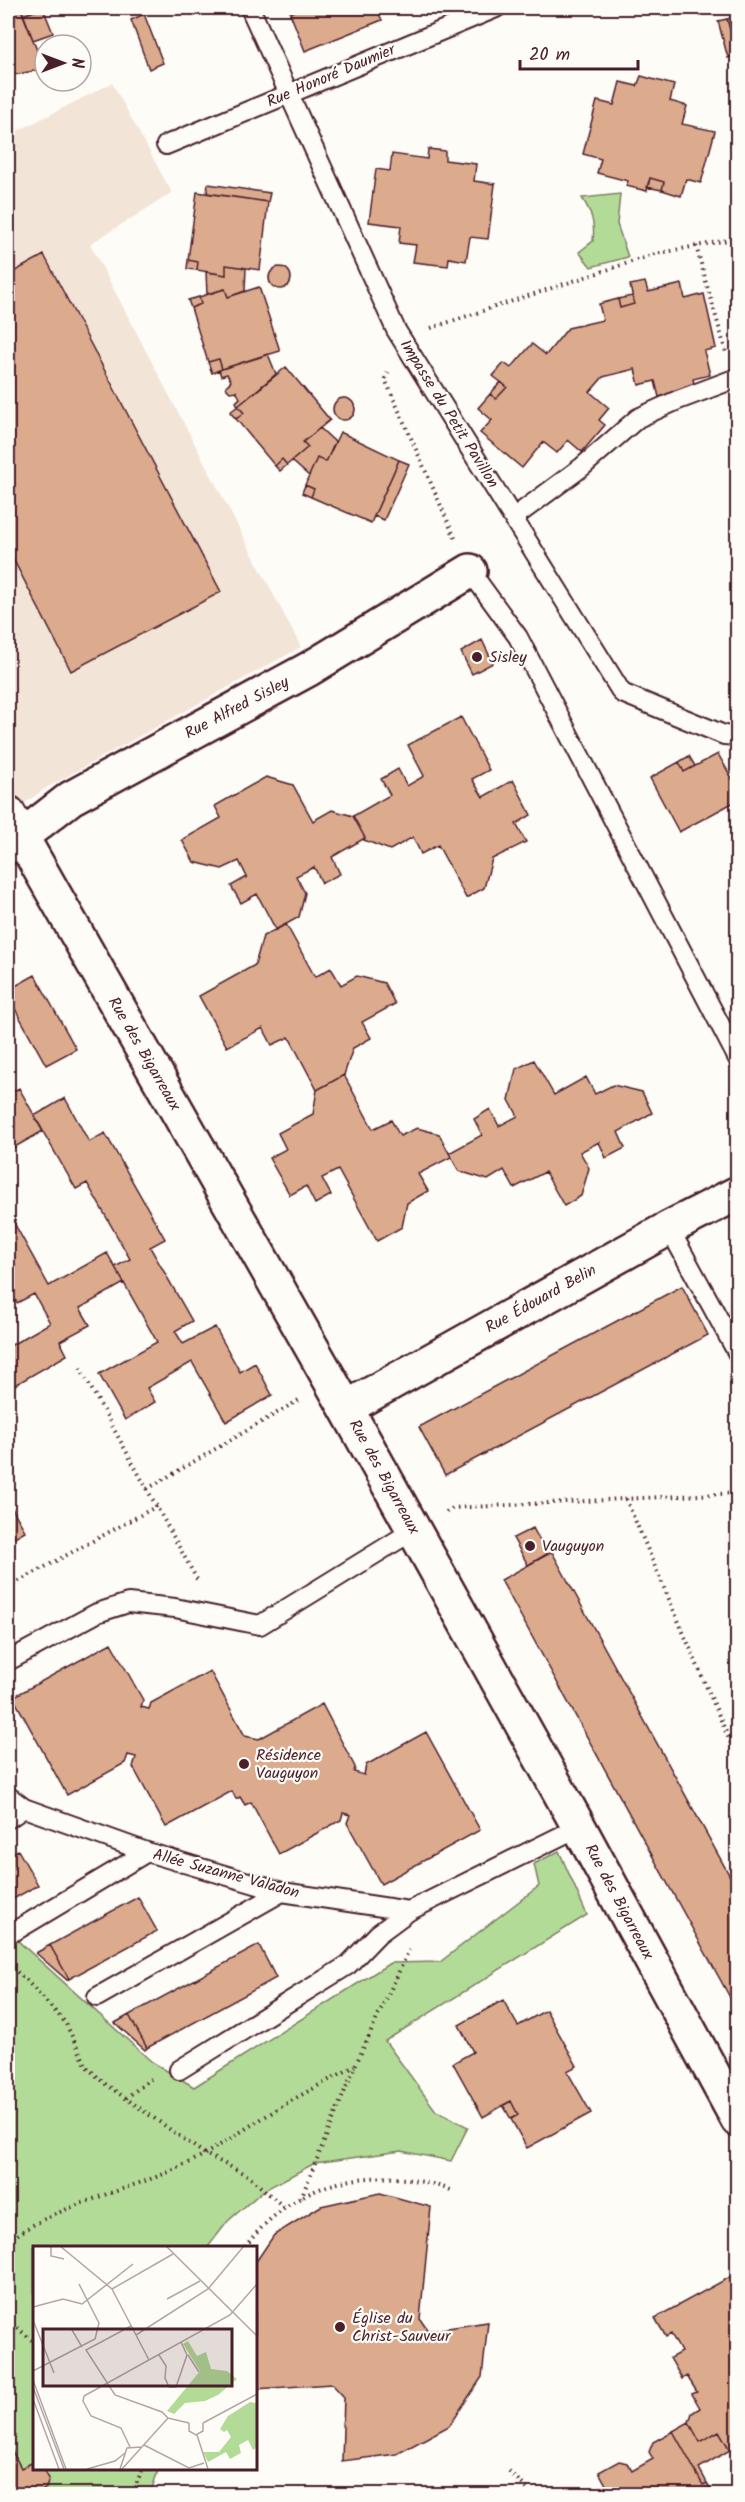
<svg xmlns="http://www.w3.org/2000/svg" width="745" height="2502" viewBox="0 0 745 2502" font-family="Kalam,sans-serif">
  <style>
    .built { fill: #f3e4d8 }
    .green { fill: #b2db98; stroke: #7e7d62; stroke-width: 1.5 }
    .building { fill: #dcab8e; stroke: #4a1f2b; stroke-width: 1.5 }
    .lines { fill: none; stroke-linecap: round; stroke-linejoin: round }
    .service-casing { stroke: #4a1f2b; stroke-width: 22 }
    .minor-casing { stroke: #4a1f2b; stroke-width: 38 }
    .path { stroke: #4a1f2b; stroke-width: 4; stroke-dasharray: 1.5 4.5; stroke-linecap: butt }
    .service { stroke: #fdfcf7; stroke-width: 18 }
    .minor { stroke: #fdfcf7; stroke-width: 33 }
    .poi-dot { fill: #4a1f2b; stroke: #fdfcf7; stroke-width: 2 }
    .labels { text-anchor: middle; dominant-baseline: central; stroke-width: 4.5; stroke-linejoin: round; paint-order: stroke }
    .street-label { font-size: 16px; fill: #4a1f2b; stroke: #fdfcf7 }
    .poi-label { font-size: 16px; fill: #4a1f2b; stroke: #fdfcf7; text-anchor: start }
    .inset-road { fill: none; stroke: #b5a4a5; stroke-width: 1.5 }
    .view { fill: #4a1f2b; fill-opacity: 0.15; stroke: #4a1f2b; stroke-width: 3 }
    .inset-edge { fill: none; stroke: #4a1f2b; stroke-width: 3 }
  </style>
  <rect width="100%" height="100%" fill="#fdfcf7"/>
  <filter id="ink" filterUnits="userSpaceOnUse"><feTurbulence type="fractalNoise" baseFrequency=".0167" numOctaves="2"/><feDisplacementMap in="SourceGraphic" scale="12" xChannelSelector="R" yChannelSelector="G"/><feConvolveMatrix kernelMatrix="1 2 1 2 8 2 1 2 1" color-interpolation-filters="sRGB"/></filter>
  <g filter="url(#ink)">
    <path class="built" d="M112,83l60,110 -82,51 211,403 -255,141 -38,27v-645l3,-2 -3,-8v-24z"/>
    <path class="green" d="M620,194l-3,30 11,33 -37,10 -12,-15 14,-11c2,-18 -1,-28 -11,-43z
      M559,1851l28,64 -202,126 51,70 32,16 -17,34 -50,-10 -86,12 -51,27 -36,31 -20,26h-174v215l-13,6 -10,-19 -3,2v-519l144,130 42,25 196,-124 50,-1 99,-76 -5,-22z
      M43,2468h116l-9,26h-108l-2,-2 9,-13z"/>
    <path class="building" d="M8,8h13l23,61 -36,7z
      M21,8h21l-19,7z
      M43,8l10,25 -20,7 -10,-25z
      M302,8h74l6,12 -77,31 -15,-38z
      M144,14l19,49 -14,6 -18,-49z
      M738,16v41l-11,-38z
      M727,19l10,36 -9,3 -10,-37z
      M641,76l33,9 -4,16 17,5 -5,18 33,7 -14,52 -15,-4 -5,17 -19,-6 2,-8 -14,-4 -3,13 -21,-5 2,-5 -31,-8 4,-14 -18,-5 14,-53 17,4 6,-23 17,4z
      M428,149l17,2v9l31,4 -2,17 21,3 -7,55 -18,-2 -4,24 -17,-3 -1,8 -35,-4 3,-17 -17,-2 2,-17 -32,-4 7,-53 14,2 2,-17 35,5z
      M650,178l14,4 -2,8 -15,-3z
      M208,184l62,9 -2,9 -61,-9z
      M197,192l71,10 -8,68 -34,-5v10l-29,-5 1,-8 -10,-2z
      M44,255l177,337 -150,79 -63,-122v-274z
      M188,260l10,2 -1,8 -10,-1z
      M226,265l20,3 -1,23 -17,6 -3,-8 -18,5 -1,-22 20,3z
      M269 278a11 11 0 1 1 22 0a11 11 0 1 1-22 0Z
      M645,282l3,10 34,-8 3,15 19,-5 12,54 -12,3 6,24 -17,4 2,9 -36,9 -4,-16 -16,4 -4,-16 -32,8 -13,15 19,16 -10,12 6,5 -23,27 -14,-12 -11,13 -14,-11 -21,26 -42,-35 12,-13 -14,-12 12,-14 6,5 11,-12 -14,-11 11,-13 7,5 21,-24 14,11 22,-27 35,-8 -4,-16 19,-5 2,9 14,-4 -4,-19z
      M259,287l21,64 -58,18 -3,-10 -11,3 -17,-54 10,-4 -2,-7 26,-8 3,8z
      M632,296l2,8 -14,4 -2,-9z
      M199,297l2,7 -10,4 -3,-8z
      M738,299v27l-7,-25z
      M268,354l8,20 -38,32 -2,-4 4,-4 -4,-7 -6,1 -3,-3 -1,-3 5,-5 -4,-7 -6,2 -2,-6z
      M219,359l3,10 -10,4 -4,-11z
      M286,367l44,53 -27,22 5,5 -21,18 -5,-6 -7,7 -39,-47 8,-6 -6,-7z
      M501,382l6,5 -11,12 -6,-5z
      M333 409a11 11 0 1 1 22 0a11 11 0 1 1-22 0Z
      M238,406l6,7 -8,6 -6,-7z
      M320,428l15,14 -9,20 -9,-4 -8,18 -17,-15 16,-14 -5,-5z
      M340,432l59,28 -28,63 -60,-26 3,-8 -9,-4 12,-27 9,4z
      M282,459l5,6 -7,6 -5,-5z
      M399,460l10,4 -25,56 -10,-4z
      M305,485l9,4 -3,8 -9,-4z
      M482,640l11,23 -21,11 -11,-22z
      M461,717l28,53 -17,9 11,18 30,-17 18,35 -15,9 10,18 -34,17 -8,29 -18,10 -28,-53 -17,9 -8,-17 -23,13 -26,-10 1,-2 -12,-22 37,-21 -9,-16 17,-10 9,17 17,-10 -16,-31z
      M718,754l20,35v11l-59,32 -29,-54 29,-16 5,10z
      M689,756l6,10 -11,6 -5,-10z
      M266,777l27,8 20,36 19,-11 21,6 12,22 -33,19 8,17 -18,9 -8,-16 -18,9 9,17 -6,24 -23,13 -19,-36 -16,9 -10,-17 16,-9 -8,-16 -17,8 -28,-7 -12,-22 39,-22 -6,-12z
      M286,924l29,53 16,-9 10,17 16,-9 27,7 11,21 -33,18 9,16 -18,10 -9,27 -27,15 -28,-53 -17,8 -9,-17 -36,19 -28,-51 56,-31 8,-29z
      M35,975l41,74 -30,16 -32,-58 -6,4v-21z
      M534,1060l20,35 32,-18 9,17 18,-9 29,7 10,21 -34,19 7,16 -19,10 -7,-16 -19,10 9,16 -8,28 -17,10 -19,-34 -31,16 -10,-18 -16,10 -29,-9 -10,-18 33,-18 -8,-16 16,-10 9,17 19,-10 -9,-16 7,-31z
      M344,1075l29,54 18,-9 9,16 17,-8 22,6 12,23 -33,17 10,17 -21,12 -5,24 -25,14 -39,-71 -16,8 9,17 -16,9 -9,-18 -16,9 -21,-37 17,-9 -8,-16 35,-19 4,-24z
      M19,1088l24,43 -35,20v-56z
      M65,1098l24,44 16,-9 60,106 -15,8 42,74 -17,10 8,13 32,-17 25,45 15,-9 17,32 -46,27 -34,-60 -45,26 8,14 -30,18 -26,-46 58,-32 -42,-75 15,-8 -43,-76 -11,6 -42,-73z
      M8,1212l41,74 58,-33 17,30 -44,25 10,17 -30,16 7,14 -59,34v-42l42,-24 -16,-29 -17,9 -9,-17z
      M682,1286l26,49 -263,140 -26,-48z
      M8,1501l17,30 -17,10z
      M533,1528l14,26 -19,11 -15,-27z
      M552,1552l186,339v121l-237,-432z
      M111,1643l32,57 -2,7 8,2 2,-6 59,-32 35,65 14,3 63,-35 33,63 -1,5 10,3 2,-10 60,-33 54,98 -99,54 -34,-61 3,-8 -7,-2 -2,7 -62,34 -28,-52 -6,3 -5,-8 -4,2 -4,-8 -66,36 -33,-60 3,-10 -8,-2 -3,8 -58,32 -54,-98z
      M18,1850l20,35 -30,17v-46z
      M138,1897l19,34 -88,48 -19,-34z
      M50,1945l19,34 -2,1 -31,-27z
      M259,1945l17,33 -129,70 -18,-33z
      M503,2000l15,26 28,-16 31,56 -10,5 24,42 -64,35 -16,-29 7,-4 -7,-14 -28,16 -30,-54 20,-11 -14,-27z
      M129,2015l18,33 -2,2 -30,-27z
      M511,2101l7,14 -7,4 -8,-14z
      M380,2193l51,14 -11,112 8,12 60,-9 -6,55 -33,49 -52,28 -55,7 2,-64 -12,-13 -77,5v-126l19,-28 47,-29z
      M730,2277l8,14v7l-3,1 3,5v142l-8,4 -11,-19 -19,11 -11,-20 3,-9 8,-5 -8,-14 5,-2 -10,-16 -5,3 -12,-21 11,-6 -10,-18 -5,3 -11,-19z
      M689,2422l11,20 19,-11 11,19 -31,18 8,15 -4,2 -30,-54z
      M673,2431l30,54 4,-2 7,11h-109l5,-2 -11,-20 20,-11 8,2 5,8 21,-12 -4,-7 4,-10z
      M11,2449l10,19 13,-6v6h9l6,11 -3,9 -6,4 2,2h-34v-43z"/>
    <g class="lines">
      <defs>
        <path id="service" d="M250,8l146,322 226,363 102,42 14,1
          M166,145l330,-137
          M513,518l69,-51 56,-49 40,-18 56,-21
          M470,571l48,66 220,422
          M669,1228l69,126
          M8,1661l89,-48 31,-10 47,5 85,17 154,-95
          M8,1796l16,12 123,44 135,40 127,19 170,-84
          M8,1819l16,-11
          M15,1931l132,-79
          M97,1997l185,-105
          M179,2070l169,-105 30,-31 31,-23"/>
        <path id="minor" d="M8,813l338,595 233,419 159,293
          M8,847l63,-49 238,-129 161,-98
          M346,1408l323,-180 69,-35"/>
      </defs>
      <use href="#service" class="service-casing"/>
      <use href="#minor" class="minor-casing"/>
      <path class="path" d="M696,246l30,106
        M431,328l224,-74 83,-16
        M388,372l-3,7 70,159
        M80,1368l119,215
        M147,1489l152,-89
        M626,1499l112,261
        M446,1512l7,-4 285,-15
        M8,1587l149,-81
        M8,1964l17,15 40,43 22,45 17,16 101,71 42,21 38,33
        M126,2098l26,-20
        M301,2198l54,-132 54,-116
        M8,2242c40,-34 117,-51 168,-73 33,-15 63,-37 95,-56 27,-17 56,-32 84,-47
        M245,2247c51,-68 129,-84 206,-57
        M8,2320l26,22
        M509,2471l23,23
        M132,2494l11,-26"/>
      <use href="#service" class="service"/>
      <use href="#minor" class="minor"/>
    </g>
  </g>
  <g class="poi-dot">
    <circle cx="477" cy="657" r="6"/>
    <circle cx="530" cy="1546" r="6"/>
    <circle cx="244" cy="1764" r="6"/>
    <circle cx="340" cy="2327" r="6"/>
  </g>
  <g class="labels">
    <g class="street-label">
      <text transform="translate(331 76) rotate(-23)">Rue Honoré Daumier</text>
      <text transform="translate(449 414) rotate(58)">Impasse du Petit Pavillon</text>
      <text transform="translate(237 708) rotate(-28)">Rue Alfred Sisley</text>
      <text transform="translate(144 1054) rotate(60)">Rue des Bigarreaux</text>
      <text transform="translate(541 1299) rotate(-29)">Rue Édouard Belin</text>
      <text transform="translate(384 1477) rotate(61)">Rue des Bigarreaux</text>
      <text transform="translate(226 1874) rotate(15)">Allée Suzanne Valadon</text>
      <text transform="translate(619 1902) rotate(62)">Rue des Bigarreaux</text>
    </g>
    <g class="poi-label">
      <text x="489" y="657">Sisley</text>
      <text x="542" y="1546">Vauguyon</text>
      <text x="256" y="1755">Résidence<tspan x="256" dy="18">Vauguyon</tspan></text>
      <text x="352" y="2318">Église du<tspan x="352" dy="18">Christ-Sauveur</tspan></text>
    </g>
  </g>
  <g transform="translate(33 2246)">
    <rect width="224" height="224" fill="#fdfcf7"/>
    <path d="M155,95l9,15 9,-4 5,17 16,2 10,8 -19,16 -13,6 -20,2 -11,11 -7,-3 33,-40 -17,-27zM217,156l6,1v45l-3,2 -5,-10 -9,5 2,8 -11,6 -4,-7 -18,10 -5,-10h16l12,-15 -4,-7 -3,2 -4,-3 8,-13z" fill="#b2db98"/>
    <path class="inset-road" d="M18,0v10l13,3M27,0l52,43 61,-35M133,0l91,90M79,43l37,71M134,53l33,-18M0,61l30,-8 19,5 51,-40M0,74l21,53M98,80l-45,24 29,45 47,17 6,6M39,84l10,17M103,89l72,-46 36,-43M126,109l7,11 -1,12 4,9h7l11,-32 -6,-13M155,109l11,17M0,125l62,-32 4,-16 -20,-39M0,134l33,89M0,141l31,82M0,153l26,70M156,177v8l7,4 7,-4v-8M170,177l54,-29M164,189l11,34M111,199l45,23 15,-5M97,201l-9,-19 -30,-12 -8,-15 1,-5 146,-81 27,-31M54,223l28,-8 10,-8M87,223l7,-21 14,-1M89,223l46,-51 21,5"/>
    <path class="view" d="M10,83h189v57h-189z"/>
    <rect width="224" height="224" class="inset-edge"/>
  </g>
  <rect width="745" height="2502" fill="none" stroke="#fdfcf7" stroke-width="30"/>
  <rect x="15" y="15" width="715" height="2472" fill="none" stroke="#4a1f2b" stroke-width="2" filter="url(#ink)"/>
  <g transform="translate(63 63) rotate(90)"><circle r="28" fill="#fdfcf7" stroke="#b5a4a5" stroke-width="1.5"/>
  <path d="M0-4.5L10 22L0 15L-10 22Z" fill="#4a1f2b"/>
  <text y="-9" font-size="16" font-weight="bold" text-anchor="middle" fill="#4a1f2b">N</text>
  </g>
  <path d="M520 60v9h118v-9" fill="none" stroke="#4a1f2b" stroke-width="3"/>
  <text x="529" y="60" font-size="18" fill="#4a1f2b" stroke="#fdfcf7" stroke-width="4.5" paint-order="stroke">20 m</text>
</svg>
